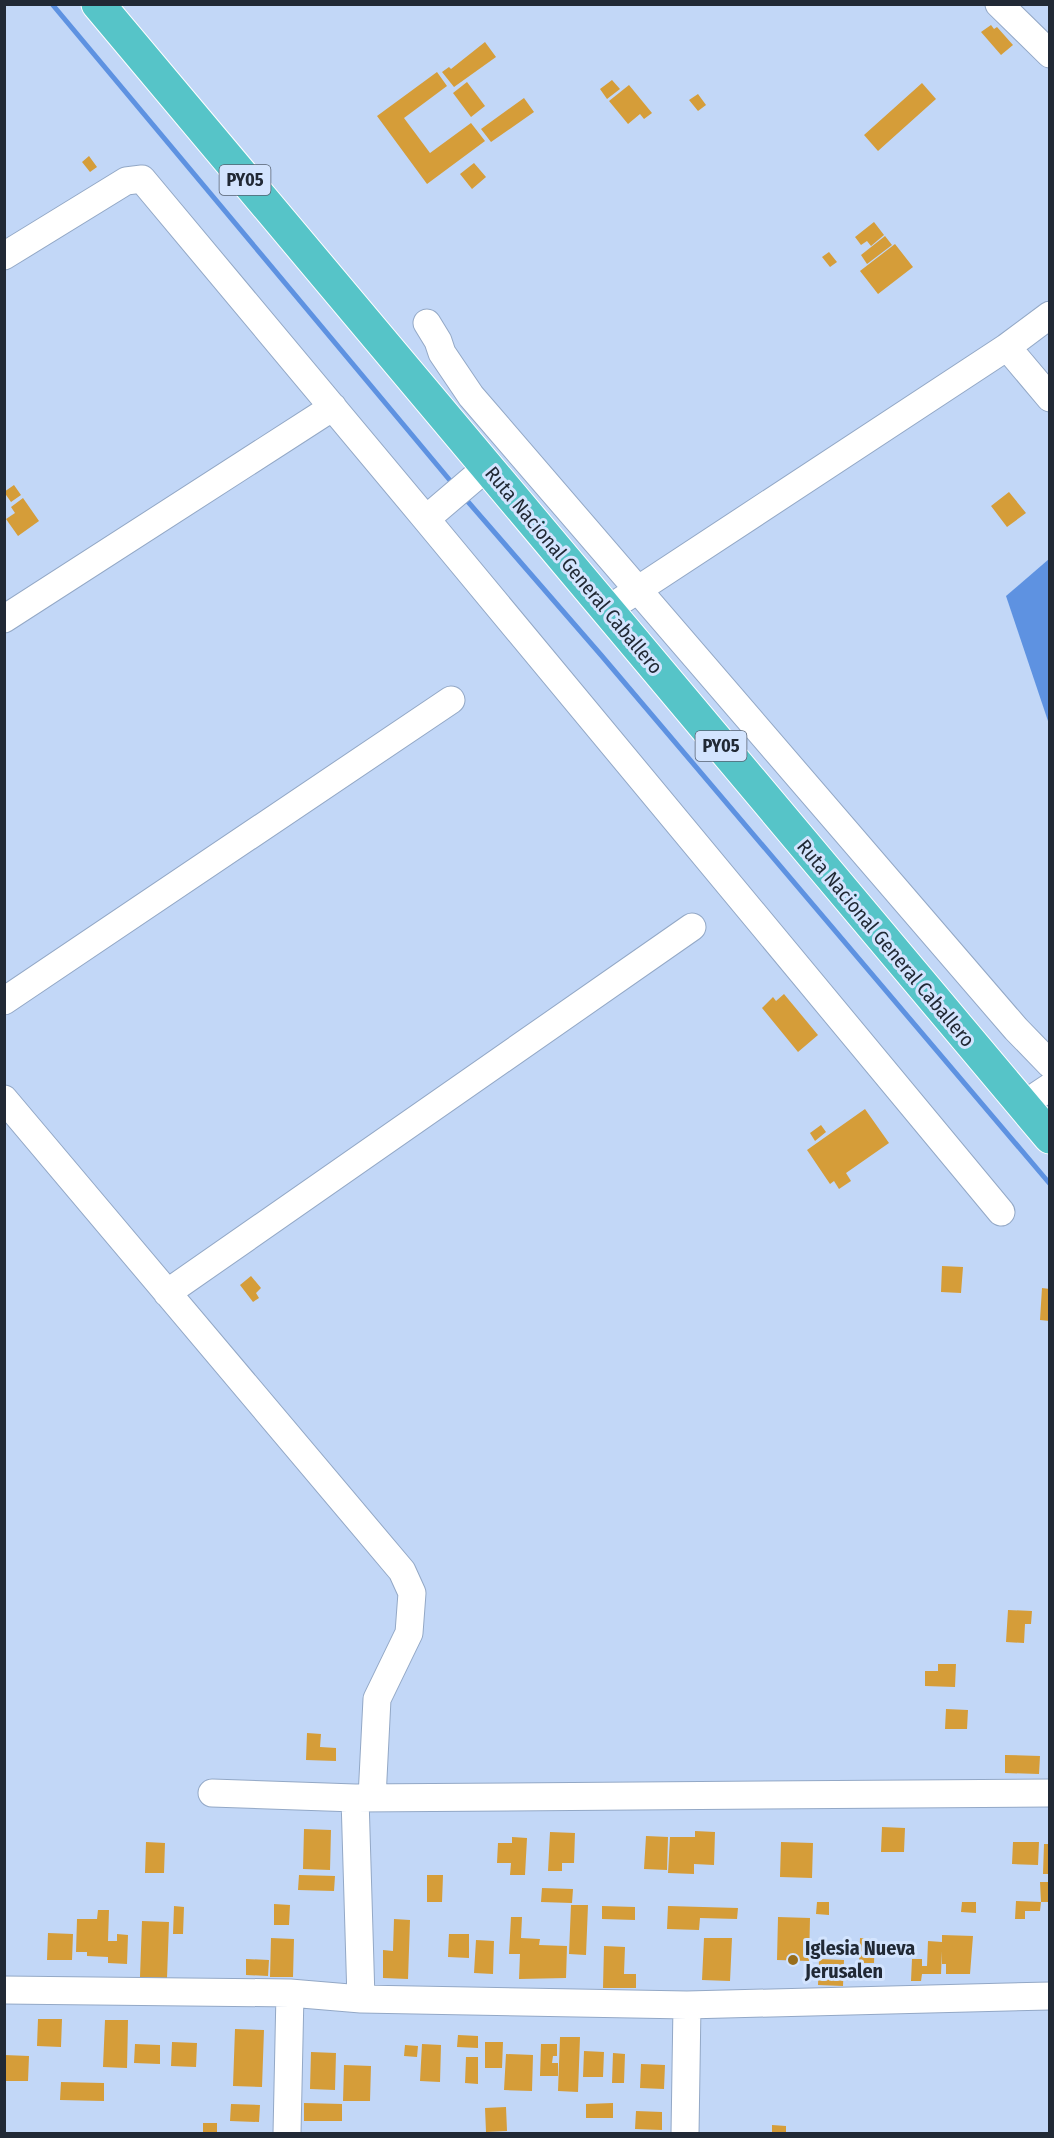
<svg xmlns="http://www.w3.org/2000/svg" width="1054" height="2138" viewBox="0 0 1054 2138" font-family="'Fira Sans Condensed',sans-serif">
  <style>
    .water { fill: #5e92e1 }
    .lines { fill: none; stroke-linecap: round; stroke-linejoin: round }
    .stream { stroke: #5e92e1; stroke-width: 5 }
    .building { fill: #d59d39 }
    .minor-casing { stroke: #93a8c6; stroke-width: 29 }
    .highway-casing { stroke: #fff; stroke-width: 35 }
    .minor { stroke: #fff; stroke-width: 27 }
    .highway { stroke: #56c4c8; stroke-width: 33 }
    .poi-dot { fill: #996e1b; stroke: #d3e4fe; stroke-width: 2 }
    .labels { text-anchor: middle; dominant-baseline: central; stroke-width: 6; stroke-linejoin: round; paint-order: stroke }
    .shield { fill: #d3e4fe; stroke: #566171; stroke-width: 1.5 }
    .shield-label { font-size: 18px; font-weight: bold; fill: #212935 }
    .street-label { font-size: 20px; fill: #212935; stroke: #d3e4fe }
    .poi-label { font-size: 20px; font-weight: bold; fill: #212935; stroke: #d3e4fe; text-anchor: start }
  </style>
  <rect width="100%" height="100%" fill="#c2d7f7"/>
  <path class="water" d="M1049,559v165l-43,-128z"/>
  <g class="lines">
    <path class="stream" d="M52,4l401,480
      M463,496l138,159 449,529"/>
  </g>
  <path class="building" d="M991,25l3,4 3,-2 16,18 -12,10 -20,-23z
    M485,42l11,15 -42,30 -12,-15 7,-5 2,2z
    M437,72l10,14 -43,32 26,35 41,-30 14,18 -58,43 -50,-68z
    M612,80l8,9 -13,10 -7,-10z
    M467,82l18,24 -14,11 -18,-24z
    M922,83l14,16 -58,52 -14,-16z
    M629,85l23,28 -8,6 -4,-5 -12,10 -19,-23z
    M698,94l8,11 -8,6 -9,-11z
    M524,98l10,14 -43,30 -10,-13z
    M89,156l8,11 -7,5 -8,-10z
    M474,163l12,14 -14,12 -12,-15z
    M874,222l10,13 -13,11 -4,-5 -6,4 -6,-8z
    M885,236l7,9 -25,19 -6,-9z
    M895,244l18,23 -35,27 -18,-23z
    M829,252l8,10 -7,5 -8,-10z
    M14,485l7,10 -10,7 -7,-10z
    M1009,492l17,21 -19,14 -16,-21z
    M23,498l16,23 -21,15 -12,-17 9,-6 -4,-6z
    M784,994l34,41 -20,17 -36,-44 11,-11 3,4z
    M865,1109l24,34 -43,30 5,8 -12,8 -5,-8 -4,3 -23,-34z
    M821,1125l5,7 -11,9 -5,-8z
    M942,1266l21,1 -2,26 -20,-1z
    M251,1276l10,12 -5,5 3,5 -6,4 -13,-17z
    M1042,1288l8,1v32l-10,-1z
    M1008,1610l24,1 -1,13h-6l-1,19 -18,-1z
    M938,1664h18l-1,23 -30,-1v-15h13z
    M946,1709l22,1 -1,19h-22z
    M307,1733l14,1 -1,13 16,1v13l-30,-1z
    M1005,1755l35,1 -1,18 -34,-1z
    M882,1827l23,1 -1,24h-23z
    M304,1829l27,1 -1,40 -27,-1z
    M695,1831l20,1 -1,33 -20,-1v10l-26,-1 2,-36h25z
    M550,1832l25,1 -1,30h-12v8h-14z
    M646,1836l22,1 -1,33 -23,-1z
    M512,1837l15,1 -2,37h-15l1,-12h-14l1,-20h14z
    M146,1842l19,1 -1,30h-19z
    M781,1842l32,1 -1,35 -32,-1z
    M1013,1842h26l-1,23 -26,-1z
    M1044,1844h6v30h-7z
    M299,1875l36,1 -1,15 -36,-1z
    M427,1875h16l-1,27h-15z
    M1040,1882h10v20h-9z
    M542,1888l31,1 -1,14 -31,-1z
    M1016,1901l25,1 -1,9h-15v8h-10z
    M817,1902h12v13l-13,-1z
    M962,1902h14v11l-15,-1z
    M274,1904l16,1 -1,20h-15z
    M571,1905h17l-2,50 -17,-1z
    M174,1906l10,1 -1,27h-10z
    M602,1906l33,1v13l-33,-1z
    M668,1906l70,2 -1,11 -37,-1 -1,12 -32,-1z
    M98,1910h11l-1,31h9v-7l11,1 -1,29 -19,-1v-6l-21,-1v-4h-11l1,-33h20z
    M511,1917h11l-1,21 19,1 -1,6 28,1 -1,32 -47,1 1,-25h-11z
    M778,1917l32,1 -1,43 -32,-1z
    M394,1919l16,1 -2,59 -25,-1v-28l10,1z
    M142,1921l27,1 -2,56 -27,-1z
    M48,1933l25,1 -1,26h-25z
    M449,1934h20v24l-21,-1z
    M942,1935l31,1 -3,38h-24v-10h-4v-13l-1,23h-19l-1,7h-10l1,-22h10v7h5l1,-25 14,1z
    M271,1938l23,1 -1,38h-23z
    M704,1938h28l-2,43 -28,-1z
    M860,1938l15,1 -1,24h-15z
    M476,1940l18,1 -1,33 -19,-1z
    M604,1946l21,1 -1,27h12v14h-33z
    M246,1959l23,1 -1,16 -22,-1z
    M819,1959l25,1 -1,26 -25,-1z
    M38,2019h24l-1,28 -24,-1z
    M105,2020h23l-1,48 -24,-1z
    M235,2029l29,1 -2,57 -29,-1z
    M458,2035l20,1v12l-21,-1z
    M560,2037h20l-2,55 -20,-1z
    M172,2042l25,1 -1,24 -25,-1z
    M485,2042h18l-1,26h-17z
    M135,2044l25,1v19l-26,-1z
    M422,2044l19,1 -1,37 -20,-1z
    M541,2044h16v12h-4l-1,7h6v13h-18z
    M405,2045l13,1 -1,11 -13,-1z
    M584,2051l20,1 -1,25h-20z
    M311,2052l25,1 -1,37 -25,-1z
    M613,2053l12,1 -1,29h-12z
    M506,2054l27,1 -1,36 -28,-1z
    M4,2055l25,1 -1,25h-24z
    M466,2057h12v27l-13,-1z
    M641,2064l24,1 -1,24 -24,-1z
    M344,2065l27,1 -1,35h-27z
    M61,2082l43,1v18l-44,-1z
    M304,2103l38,1v17h-38z
    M613,2103v15h-27v-14z
    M231,2104l29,1 -1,17 -29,-1z
    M506,2107l1,24 -21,1 -1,-24z
    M636,2111l26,1v18l-27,-1z
    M203,2123h14v11h-14z
    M772,2125l14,1v8h-14z"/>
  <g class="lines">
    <defs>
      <path id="minor" d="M999,4l51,50
        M4,256l122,-75 16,-2 284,340 575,693
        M427,323l11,18 4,12 29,43 545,633 34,35
        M1007,347l43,-32
        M426,519l61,-52
        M607,610l400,-263 43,51
        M4,619l329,-212
        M4,1001l447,-301
        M4,1099l398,472 10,22 -3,40 -32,66 -5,99
        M1023,1105l27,-18
        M167,1293l525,-366
        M212,1793l143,5 695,-5
        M355,1798l6,201
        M4,1990l286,3 71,6 326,6 363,-9
        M287,2134l3,-141
        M685,2134l2,-129"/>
      <path id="highway" d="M98,4l952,1133"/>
    </defs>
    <use href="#minor" class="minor-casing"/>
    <use href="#highway" class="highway-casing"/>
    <use href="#minor" class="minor"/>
    <use href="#highway" class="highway"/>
  </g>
  <circle class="poi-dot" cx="793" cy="1960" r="6"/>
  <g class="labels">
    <g class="shield">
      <rect x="219.5" y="165" width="51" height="30" rx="4.5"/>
      <rect x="695.5" y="731" width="51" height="30" rx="4.5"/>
    </g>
    <g class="shield-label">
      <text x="245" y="180">PY05</text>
      <text x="721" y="746">PY05</text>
    </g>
    <g class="street-label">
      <text transform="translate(574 570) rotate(50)">Ruta Nacional General Caballero</text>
      <text transform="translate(886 943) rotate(50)">Ruta Nacional General Caballero</text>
    </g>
    <g class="poi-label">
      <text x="805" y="1948">Iglesia Nueva<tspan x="805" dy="23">Jerusalen</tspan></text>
    </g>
  </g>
  <rect width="1054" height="2138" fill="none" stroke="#212935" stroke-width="12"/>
</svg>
